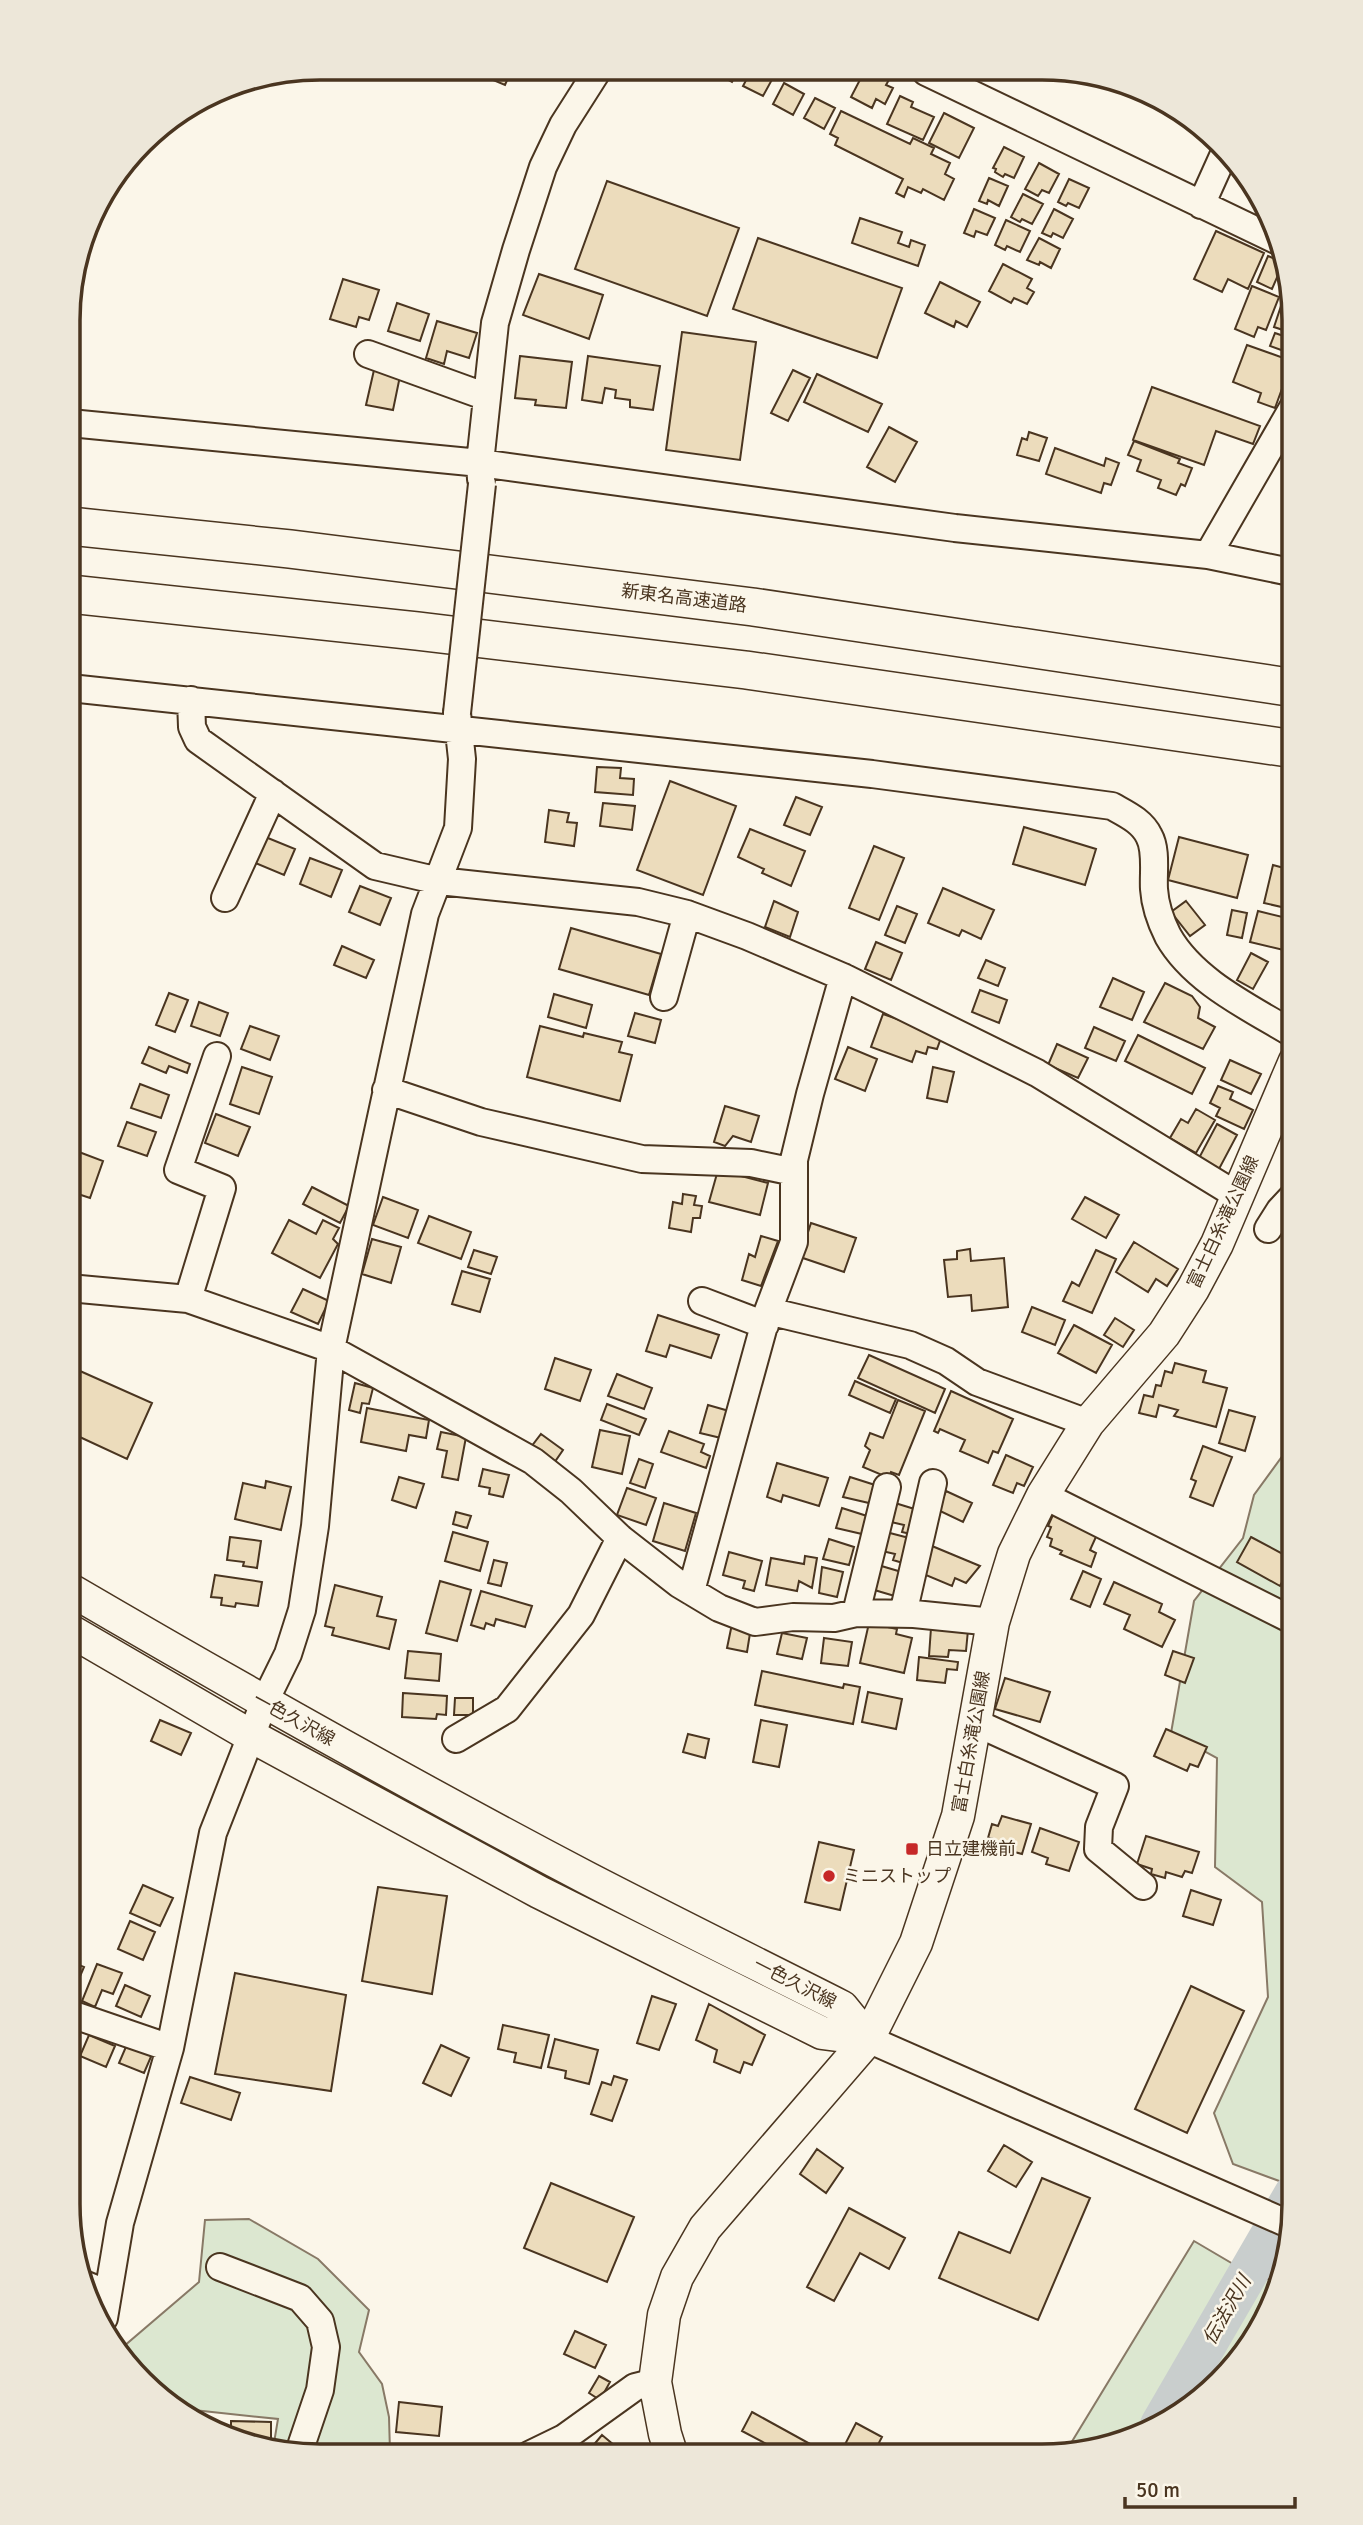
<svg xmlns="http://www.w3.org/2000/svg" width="1363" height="2525" viewBox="0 0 1363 2525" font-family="Signika,'Noto Sans JP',sans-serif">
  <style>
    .green { fill: #dce7d0; stroke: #887966; stroke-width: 2 }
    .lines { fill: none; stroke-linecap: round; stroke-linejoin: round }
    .river { stroke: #c9cecd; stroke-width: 40 }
    .building { fill: #ecdcbc; stroke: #4a3520; stroke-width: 2 }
    .minor-casing { stroke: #4a3520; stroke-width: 30 }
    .major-casing { stroke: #4a3520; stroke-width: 35 }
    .highway-casing { stroke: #4a3520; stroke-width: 40 }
    .minor { stroke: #fbf6e9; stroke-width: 26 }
    .major { stroke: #fbf6e9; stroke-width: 32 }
    .highway { stroke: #fbf6e9; stroke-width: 37 }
    .minor-bridge-casing { stroke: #4a3520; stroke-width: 30; stroke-linecap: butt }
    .minor-bridge { stroke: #fbf6e9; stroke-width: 26 }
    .poi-dot { fill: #c62828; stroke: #fbf6e9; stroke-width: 2.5 }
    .labels { text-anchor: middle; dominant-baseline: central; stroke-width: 5; stroke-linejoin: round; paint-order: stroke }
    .street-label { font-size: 18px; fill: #4a3520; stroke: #fbf6e9 }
    .poi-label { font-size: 18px; fill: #4a3520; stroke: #fbf6e9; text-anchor: start }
    .water-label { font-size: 19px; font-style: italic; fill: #4a3520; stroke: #fbf6e9 }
    .rim { fill: none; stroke: #4a3520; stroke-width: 3.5 }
  </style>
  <rect width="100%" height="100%" fill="#fbf6e9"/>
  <path class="green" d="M1294,1440v731l-12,11 -49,-18 -19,-51 54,-116 -6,-95 -47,-35 2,-109 -46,-25 23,-132 49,-63 11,-43z
    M249,2219l69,40 51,51 -10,42 23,32 7,33 1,35 -3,3h-99l-37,-12h23l4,-24 -103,-11 -20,-14 -32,-47 76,-65 6,-62z
    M1194,2241l63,37 24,2c-17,70 -90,140 -158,163 -17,6 -39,7 -58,10z"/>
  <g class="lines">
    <path class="river" d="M1160,2425l134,-231"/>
  </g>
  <path class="building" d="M467,69h45l-7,16z
    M712,71h26l-6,11z
    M751,71h14l9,5 -11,20 -20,-10z
    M864,72h14l12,6 -4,7 7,3 -8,16 -9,-5 -4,9 -21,-11z
    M784,83l20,11 -11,21 -20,-11z
    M900,96l13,6 -2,5 23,10 -11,23 -36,-16z
    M815,98l20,10 -11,21 -20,-11z
    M841,111l69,33 3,-6 21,10 -3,6 19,9 -5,11 9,5 -10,21 -21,-11 -2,4 -13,-6 -4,10 -8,-4 7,-14 -68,-34 3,-7 -8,-4z
    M944,113l30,15 -15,30 -30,-15z
    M1004,147l20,10 -10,21 -9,-4 -2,3 -8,-5 1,-3 -3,-1z
    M1039,163l20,11 -10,19 -7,-3 -4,6 -13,-7z
    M989,178l19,8 -9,20 -11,-6 -1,4 -8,-3z
    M1069,179l20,9 -10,20 -11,-5 -2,3 -8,-4z
    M607,181l132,47 -32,88 -132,-47z
    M1023,194l20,10 -11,20 -10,-5 -2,3 -9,-5z
    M974,209l21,9 -8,17 -11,-4 -2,6 -10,-4z
    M1054,209l19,10 -10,19 -10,-5 -2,4 -9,-4z
    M860,218l42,14 -4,11 11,4 2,-7 14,5 -7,21 -66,-23z
    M1006,220l24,11 -10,21 -13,-6 -2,4 -10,-5z
    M1216,231l48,22 -16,36 -20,-10 -6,13 -28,-13z
    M758,238l144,50 -25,70 -144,-49z
    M1039,238l21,11 -9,19 -11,-6 -1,3 -12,-5z
    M1268,256l17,7 1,5 -4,9 -4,-2 -6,14 -15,-7z
    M1003,264l29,15 -5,9 7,4 -7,12 -13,-6 -3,5 -22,-12z
    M539,274l64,21 -14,44 -66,-24z
    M343,279l36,11 -10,30 -10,-3 -3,10 -26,-8z
    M940,282l40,20 -13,25 -11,-6 -2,6 -29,-14z
    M1252,286l27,11 -13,33 -8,-3 -4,10 -19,-8z
    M1285,294l6,1 4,39 -21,-7z
    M397,303l32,11 -9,27 -32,-10z
    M437,321l40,12 -8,25 -22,-7 -3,13 -18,-6z
    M682,332l74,10 -16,118 -74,-10z
    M1275,333l20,7v15l-25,-9z
    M1247,345l45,16 -17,47 -17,-6 3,-9 -28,-11z
    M520,356l52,6 -6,46 -31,-3 1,-5 -21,-2z
    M588,356l72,10 -7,44 -23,-3v-7l-15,-2 1,-8 -11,-2 -3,15 -20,-3z
    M374,370l26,6 -7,34 -27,-5z
    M793,370l17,8 -22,43 -17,-8z
    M817,374l65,30 -14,28 -64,-30z
    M1152,387l108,39 -7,18 -37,-13 -12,34 -71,-25z
    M889,427l28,15 -22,40 -28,-15z
    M1029,432l18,6 -8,23 -22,-6 5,-17 5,2z
    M1134,441l46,18 -2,4 14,5 -7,18 -4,-2 -5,11 -18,-7 3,-8 -24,-9 4,-11 -13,-5z
    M1055,448l49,18 2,-8 13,5 -8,22 -7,-2 -3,10 -55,-19z
    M597,767l24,1 -1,10 14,1 -1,16 -38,-3z
    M670,781l66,25 -33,89 -66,-25z
    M796,797l26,10 -12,28 -26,-10z
    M603,803l32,3 -3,24 -32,-4z
    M549,810l20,3 -2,9 10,1 -3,23 -29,-4z
    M1024,827l72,22 -11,36 -72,-21z
    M750,829l55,22 -14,35 -29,-13 2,-4 -26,-12z
    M263,836l32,13 -11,26 -31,-13z
    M1179,837l69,18 -11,43 -69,-18z
    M874,846l30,12 -25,62 -30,-12z
    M310,858l32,12 -11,27 -31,-13z
    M1273,865l22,6 -9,37 -22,-5z
    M360,886l31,12 -11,27 -31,-13z
    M943,888l51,22 -13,29 -19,-9 -3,6 -31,-13z
    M774,901l24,11 -8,25 -25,-10z
    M1186,901l19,24 -15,11 -19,-24z
    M897,906l20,8 -12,29 -20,-8z
    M1232,910l15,3 -5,25 -15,-3z
    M1258,911l37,9 -7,31 -38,-9z
    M571,928l90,26 -12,41 -90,-26z
    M876,942l26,11 -11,27 -26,-11z
    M342,946l32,14 -8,18 -32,-13z
    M1251,953l17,9 -15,27 -16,-9z
    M986,960l19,8 -7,18 -20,-8z
    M1113,978l31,14 -12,28 -32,-13z
    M1165,983l27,13 8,11 -2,11 17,9 -12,22 -59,-27z
    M980,990l27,10 -8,23 -27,-11z
    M169,993l19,7 -13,32 -19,-7z
    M554,994l38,11 -6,23 -38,-11z
    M199,1002l29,11 -8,23 -29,-10z
    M635,1013l26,7 -6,23 -27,-7z
    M883,1014l59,21 -5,14 -9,-2 -2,7 -10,-3 -4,11 -41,-15z
    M250,1026l29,10 -9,24 -29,-11z
    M540,1026l43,11 1,-4 38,9 -3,10 13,3 -12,46 -93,-24z
    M1094,1027l31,14 -9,20 -31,-13z
    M1138,1035l67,33 -13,26 -67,-33z
    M1057,1044l31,14 -10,20 -30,-13z
    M149,1047l41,17 -3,9 -18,-7 -3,7 -24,-10z
    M848,1047l29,12 -12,32 -30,-12z
    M1230,1060l31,14 -10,20 -30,-14z
    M242,1067l30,10 -13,37 -29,-10z
    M933,1067l21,5 -7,30 -20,-4z
    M140,1084l29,11 -8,23 -30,-10z
    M1218,1086l15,6 -3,7 23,11 -9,19 -28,-13 4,-8 -10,-5z
    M725,1106l34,10 -8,26 -18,-6 -8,10 -11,-4z
    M1196,1109l19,11 -19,33 -26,-15 11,-19 7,4z
    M216,1114l34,13 -12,29 -33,-13z
    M127,1122l29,10 -9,24 -29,-10z
    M1217,1124l20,11 -18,34 -20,-11z
    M79,1152l24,9 -13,37 -21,-7v-11z
    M718,1170l50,13 -8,32 -51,-13z
    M312,1187l37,19 -9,17 -37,-19z
    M683,1194l13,2 -2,9 8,1 -2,12h-7l-2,14 -22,-4 4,-26 9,2z
    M383,1197l35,13 -10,28 -35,-13z
    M1085,1197l34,18 -13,23 -34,-19z
    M429,1216l42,16 -10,27 -43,-16z
    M289,1220l27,14 7,-14 16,8 -6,11 5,5 -18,34 -48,-25z
    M811,1223l45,15 -12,34 -44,-15z
    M761,1236l17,5 -17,45 -19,-6 7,-26 6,3z
    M372,1239l29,8 -10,36 -29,-9z
    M1134,1242l44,27 -11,17 -11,-7 -8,13 -32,-20z
    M970,1249l1,12 33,-3 4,49 -36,4 -1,-16 -23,2 -4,-37 13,-1v-8z
    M474,1250l23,7 -6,17 -23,-7z
    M1096,1250l20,9 -24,54 -29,-12 9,-19 7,4z
    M462,1271l28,8 -10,33 -28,-8z
    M303,1289l26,12 -11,23 -27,-12z
    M1032,1307l33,13 -10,25 -33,-13z
    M658,1315l61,20 -8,23 -41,-13 -4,12 -20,-6z
    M1115,1318l19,12 -11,17 -19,-12z
    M1074,1325l38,20 -16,28 -38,-20z
    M869,1355l76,34 -10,24 -77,-35z
    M555,1358l36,12 -11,31 -35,-12z
    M1175,1363l31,8 -3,11 24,6 -11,39 -42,-11 4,-6 -19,-5 -3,12 -17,-4 5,-18 9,2 3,-12 5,1 4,-15 7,2z
    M80,1371l72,32 -25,56 -58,-27v-36z
    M617,1374l35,14 -8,21 -36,-13z
    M855,1381l41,18 -6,14 -41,-18z
    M355,1383l18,5 -4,16 -7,-1 -2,10 -11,-3z
    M951,1391l62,28 -15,34 -5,-2 -5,12 -28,-12 5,-11 -25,-11 -2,4 -4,-2z
    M898,1400l27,11 -26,64 -8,-3 -2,6 -26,-11 7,-17 -5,-4 5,-13 13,5z
    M607,1404l39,15 -7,16 -38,-15z
    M708,1405l21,6 -8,27 -21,-5z
    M367,1408l62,12 -3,18 -17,-3 -3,16 -45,-9z
    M1229,1410l26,7 -10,34 -26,-8z
    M600,1430l30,6 -8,38 -30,-7z
    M669,1431l35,13 -3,8 9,4 -4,12 -45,-16z
    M441,1432l25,5 -8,43 -16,-3 5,-26 -10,-2z
    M541,1434l22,16 -9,13 -23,-16z
    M1203,1446l29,11 -19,49 -23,-9 6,-16 -5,-2z
    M1006,1455l27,12 -9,19 -7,-3 -4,10 -20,-8z
    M639,1459l14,5 -8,24 -15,-5z
    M777,1463l51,15 -9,28 -36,-11 -2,7 -14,-5z
    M483,1469l26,6 -6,22 -14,-3 1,-6 -11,-2z
    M399,1477l25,7 -8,24 -24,-8z
    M850,1477l25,8 -6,18 -26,-6z
    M266,1481l25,6 -10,43 -46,-11 8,-36 22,5z
    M627,1488l29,10 -10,27 -29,-10z
    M946,1491l26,12 -9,19 -25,-12z
    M664,1503l32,10 -11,38 -32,-10z
    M895,1503l26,8 -6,24 -13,-3 2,-7 -13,-3z
    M1057,1506l43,22 -10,22 6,3 -5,14 -31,-13 2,-3 -12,-5 2,-7 -5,-2 4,-10 -3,-1z
    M842,1508l25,8 -5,18 -26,-6z
    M456,1512l15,4 -4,12 -14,-4z
    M453,1532l35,10 -8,29 -35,-10z
    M886,1532l27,7 -7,25 -13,-4 2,-6 -13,-3z
    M230,1537l31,4 -4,27 -14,-2 1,-4 -17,-2z
    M1251,1537l43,23 -14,26 -43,-24z
    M829,1539l25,8 -5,18 -26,-6z
    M932,1546l48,20 -14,17 -11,-5 -3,8 -31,-13z
    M729,1552l33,9 -8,30 -11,-3 2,-7 -22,-6z
    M805,1556l12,2 -5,30 -13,-7 -2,10 -31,-6 5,-27 33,6z
    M494,1560l13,3 -6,23 -13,-3z
    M878,1565l27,8 -7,24 -27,-8z
    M822,1567l21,5 -6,25 -18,-4z
    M1083,1571l18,8 -11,28 -19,-8z
    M215,1575l47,7 -4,24 -22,-3 -1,4 -14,-2 1,-7 -11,-1z
    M440,1581l31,9 -14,51 -31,-8z
    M1114,1582l48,22 -3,8 16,8 -13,27 -38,-18 6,-14 -26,-11z
    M335,1585l47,12 -5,19 19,4 -7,29 -57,-14 2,-7 -9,-2z
    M481,1591l51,15 -7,21 -29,-8 -2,7 -8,-3 -2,6 -13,-4z
    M869,1623l28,6 -1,5 16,4 -8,35 -44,-10z
    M732,1624l19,3 -4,25 -20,-4z
    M931,1628l37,2 -2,21 -17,-1 -1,7 -19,-1z
    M782,1633l25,5 -5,21 -25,-5z
    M824,1638l28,4 -4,24 -27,-3z
    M408,1651l33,3 -2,27 -34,-3z
    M1173,1651l21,7 -9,25 -20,-8z
    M919,1657l39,5 -1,8 -10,-1 -2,14 -28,-3z
    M762,1671l81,17 1,-4 16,3 -7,37 -98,-19z
    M1005,1678l45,14 -10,30 -45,-13z
    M868,1692l34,7 -6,30 -34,-7z
    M403,1693l44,3 -1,19 -9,-1 -1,5 -34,-2z
    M455,1698h18v17h-19z
    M160,1720l31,13 -10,22 -30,-14z
    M761,1720l26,5 -8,42 -26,-5z
    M1166,1729l41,18 -9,20 -8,-3 -3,7 -33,-15z
    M688,1734l21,5 -4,19 -22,-6z
    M1002,1816l29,8 -9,30 -30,-8 2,-7 -6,-1 4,-14 6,2z
    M1040,1828l39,14 -10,29 -23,-7 2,-6 -16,-6z
    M1146,1836l53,16 -7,21 -7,-2 -3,6 -16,-5 -1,6 -14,-4 1,-5 -15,-5z
    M819,1842l35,8 -14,60 -35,-8z
    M143,1885l30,13 -13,28 -30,-13z
    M378,1887l69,9 -15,98 -70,-13z
    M1191,1890l30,10 -8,25 -30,-9z
    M130,1921l25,11 -12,28 -25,-11z
    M69,1961l15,6 -9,21 -7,-2z
    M97,1964l25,9 -9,21 -11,-4 -7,17 -13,-6z
    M235,1973l111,22 -15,96 -116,-17z
    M125,1985l25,11 -9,21 -25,-11z
    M1191,1986l53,25 -57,122 -52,-24z
    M652,1996l24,8 -17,46 -22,-7z
    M709,2004l56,31 -13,30 -8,-3 -4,11 -26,-11 3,-12 -21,-10z
    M503,2025l46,10 -8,33 -27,-6 2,-9 -18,-4z
    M89,2035l26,11 -9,21 -26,-11z
    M555,2039l43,11 -9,34 -24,-6 1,-7 -18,-4z
    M128,2042l25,10 -9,21 -25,-10z
    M441,2045l28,13 -18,38 -28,-13z
    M614,2076l13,4 -15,41 -21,-7 11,-32 9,3z
    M190,2077l50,16 -9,27 -50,-17z
    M1004,2145l28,17 -16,25 -28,-16z
    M817,2149l26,19 -17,25 -26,-19z
    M1042,2178l48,20 -52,122 -99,-42 20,-46 51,21z
    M551,2183l83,34 -27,65 -83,-34z
    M849,2208l56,30 -16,31 -29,-16 -26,48 -27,-14z
    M575,2331l31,14 -11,23 -31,-14z
    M599,2376l11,6 -10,18 -11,-7z
    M399,2402l43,5 -3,29 -43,-4z
    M752,2412l69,38 -3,6h-29l-47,-25z
    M231,2421l40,1v17l-40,-2z
    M199,2423l28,2v11l-17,-5z
    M856,2423l26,14 -10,19h-33z
    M602,2435l25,21 -42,-1z"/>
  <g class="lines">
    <defs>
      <path id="minor" d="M926,72l356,171
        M1201,205l23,-51
        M368,354l119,43
        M70,423l410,40 475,65 253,27 87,18
        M481,479l-1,-16 15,-140 21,-73 27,-83 20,-42 35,-55
        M1208,555l87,-151
        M70,688l802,86 240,32c14,8 30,15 37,30 8,14 4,37 5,53 1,16 7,33 14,47 26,46 83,72 127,99
        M191,700l1,27 6,13 177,126 64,15 199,21 49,12 60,22 96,41 194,96 201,123
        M225,898l48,-105
        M664,997l23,-83
        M386,1090l95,32 161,37 109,4 43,9
        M1268,1229l12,-19 14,-15
        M69,1288l119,11 143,50 202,112 38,30 49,47 59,46 40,24 36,14 38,-5 41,1 22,-5 58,1 79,8
        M188,1299l34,-111 -44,-18 39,-114
        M702,1301l63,24
        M768,1311l142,34 36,16 31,21 111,41
        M1043,1495l247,124
        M691,1591l77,-280 26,-69v-82l16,-66 33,-117
        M856,1613l31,-126
        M903,1614l30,-131
        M974,1722l141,64 -16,41 -1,22 45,37
        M456,1739l51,-30 74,-94 39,-77
        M68,2013l102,35
        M868,2039l425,187
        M220,2267l80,31 20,23 6,26 -6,43 -22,65
        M81,2283l27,11
        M104,2318l16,-95 50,-175 43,-215 51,-130 24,-49 14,-44 13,-84 16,-177 94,-435 33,-86 4,-69 -5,-46
        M529,2455l35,-17 71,-51 20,-5"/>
      <path id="major" d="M69,1589c171,100 343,197 518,289 85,44 170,86 255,129l26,32
        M69,1630l182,106 288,156 283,141 46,6
        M672,2456l-7,-22 -10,-52 9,-67 13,-38 28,-49 163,-189 48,-96 42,-127 35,-194 21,-68 29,-59 45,-72 76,-89 29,-45 24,-45 78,-183"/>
      <path id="highway" d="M70,526l220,23 463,58 542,81
        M70,594l347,37 329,39 549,79"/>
    </defs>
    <use href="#minor" class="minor-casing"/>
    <use href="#major" class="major-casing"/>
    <use href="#highway" class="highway-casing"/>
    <use href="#minor" class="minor"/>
    <use href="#major" class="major"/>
    <use href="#highway" class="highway"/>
    <defs>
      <path id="minor-bridge" d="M457,713l25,-229"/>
    </defs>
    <use href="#minor-bridge" class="minor-bridge-casing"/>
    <use href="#minor-bridge" class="minor-bridge"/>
  </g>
  <g class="poi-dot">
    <rect x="905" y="1842" width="14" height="14" rx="3.5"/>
    <circle cx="829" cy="1876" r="7"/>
  </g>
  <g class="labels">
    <g class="street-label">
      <text transform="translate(684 598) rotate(7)">新東名高速道路</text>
      <text transform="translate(1223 1222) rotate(-65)">富士白糸滝公園線</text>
      <text transform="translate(294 1719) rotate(29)">一色久沢線</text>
      <text transform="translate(971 1742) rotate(-80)">富士白糸滝公園線</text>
      <text transform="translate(795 1983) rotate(27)">一色久沢線</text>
    </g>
    <g class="poi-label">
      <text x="926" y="1849">日立建機前</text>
      <text x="843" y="1876">ミニストップ</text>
    </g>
    <g class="water-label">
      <text transform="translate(1227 2310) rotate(-60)">伝法沢川</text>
    </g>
  </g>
  <path d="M0 0H1363V2525H0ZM320 80H1042A240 240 0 0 1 1282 320V2204A240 240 0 0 1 1042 2444H320A240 240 0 0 1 80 2204V320A240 240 0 0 1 320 80Z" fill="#ede7d9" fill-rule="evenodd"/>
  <path class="rim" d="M320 80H1042A240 240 0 0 1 1282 320V2204A240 240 0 0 1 1042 2444H320A240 240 0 0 1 80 2204V320A240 240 0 0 1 320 80Z"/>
  <path d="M1125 2497v10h170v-10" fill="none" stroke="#4a3520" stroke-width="3.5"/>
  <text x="1136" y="2497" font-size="21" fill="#4a3520" stroke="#fbf6e9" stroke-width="5" paint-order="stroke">50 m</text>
</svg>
